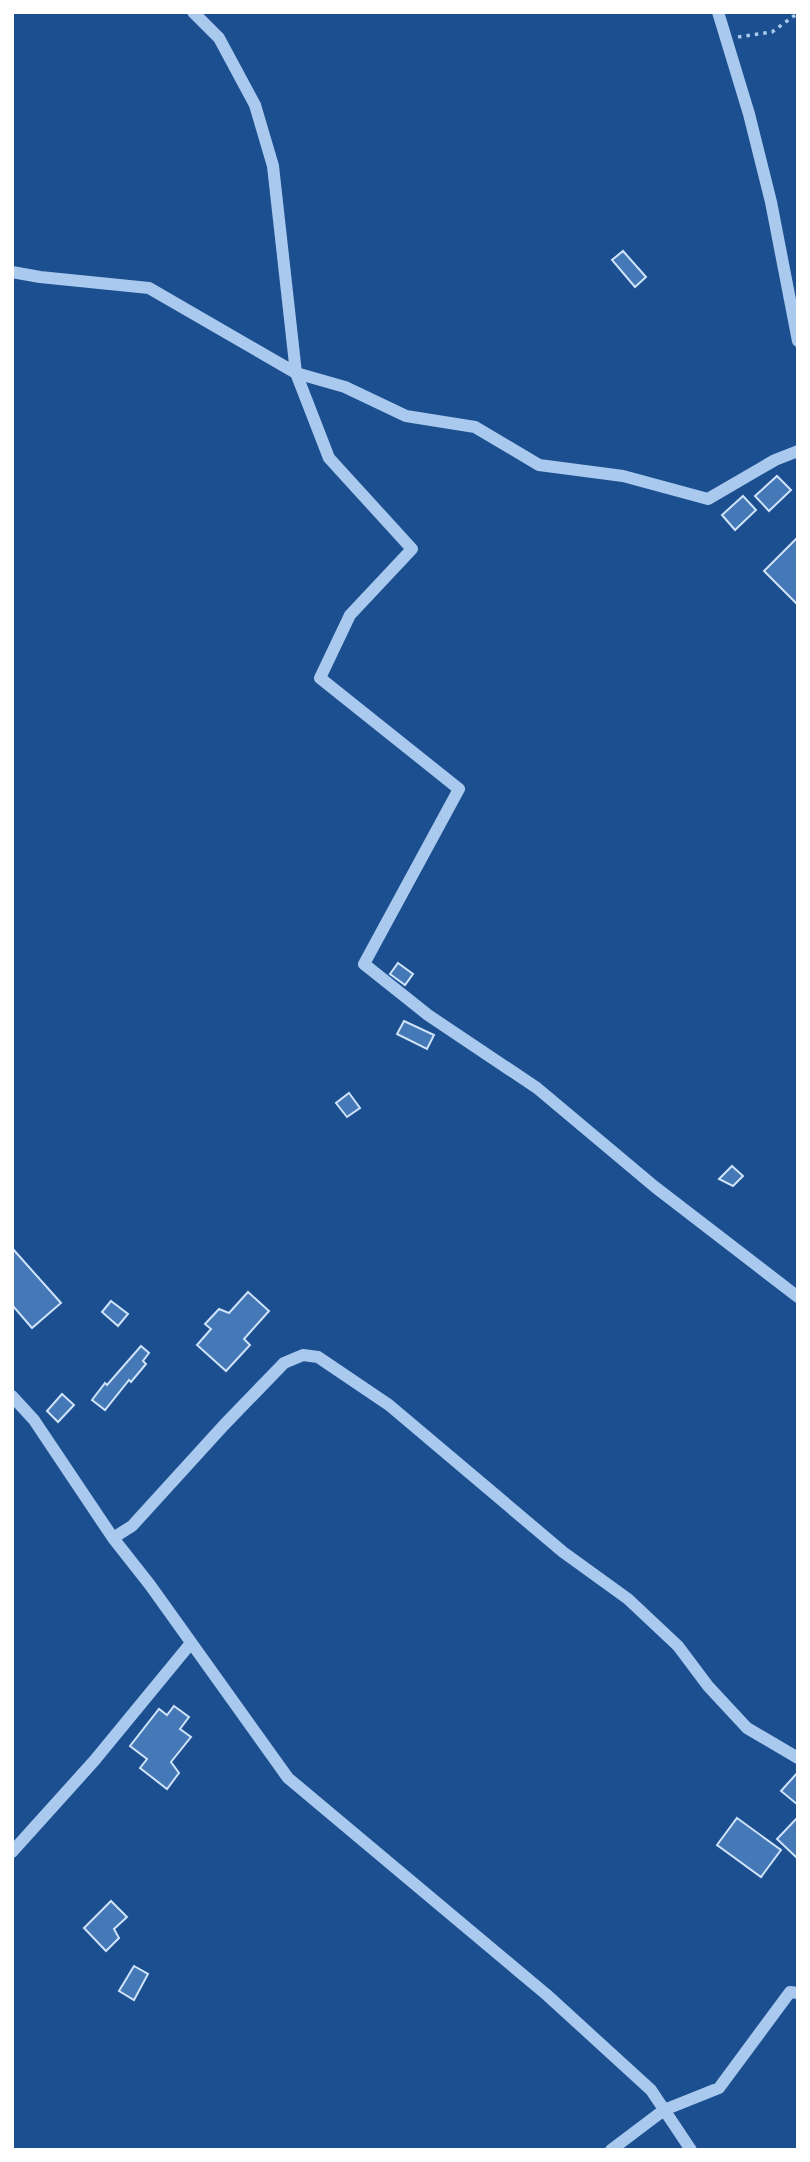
<svg xmlns="http://www.w3.org/2000/svg" width="810" height="2162" viewBox="0 0 810 2162" font-family="Barlow,sans-serif">
  <style>
    .building { fill: #4478b7; stroke: #cfe3fa; stroke-width: 2 }
    .lines { fill: none; stroke-linecap: round; stroke-linejoin: round }
    .path { stroke: #a9c9ee; stroke-width: 3.5; stroke-dasharray: 3.5 5; stroke-linecap: butt }
    .minor { stroke: #a9c9ee; stroke-width: 12 }
  </style>
  <rect width="100%" height="100%" fill="#1b4f8f"/>
  <path class="building" d="M623,251l23,26 -11,10 -23,-27z
    M777,476l14,14 -22,21 -14,-15z
    M743,496l13,14 -21,20 -13,-15z
    M798,537v68l-34,-34z
    M398,963l15,11 -8,11 -15,-11z
    M404,1021l30,14 -7,14 -30,-15z
    M349,1093l11,15 -13,9 -11,-14z
    M732,1166l11,10 -10,10 -14,-7z
    M12,1248l49,55 -29,25 -20,-23z
    M248,1292l21,19 -25,28 6,6 -24,26 -29,-26 14,-16 -6,-5 14,-15 10,4z
    M111,1301l17,13 -10,12 -16,-14z
    M141,1346l8,7 -6,8 3,3 -15,18 -2,-2 -24,30 -13,-10 13,-17 2,2z
    M62,1394l12,11 -16,17 -11,-11z
    M174,1706l15,11 -9,12 11,8 -20,25 8,11 -12,16 -27,-21 7,-9 -17,-13 29,-37 8,6z
    M798,1772v33l-17,-14z
    M798,1817v42l-21,-20z
    M737,1818l44,32 -20,27 -44,-32z
    M111,1901l16,16 -13,12 5,9 -13,13 -22,-23z
    M134,1966l14,8 -14,26 -15,-9z"/>
  <g class="lines">
    <path class="path" d="M738,37l34,-5 26,-19"/>
    <path class="minor" d="M193,12l26,26 36,67 18,61 23,207 33,85 83,91 -62,66 -30,63 139,111 -95,175 64,51 109,73 118,99 143,110
      M718,12l31,102 22,88 27,139
      M12,272l28,5 109,11 147,85 49,14 61,29 69,11 64,38 84,11 85,23 67,-39 23,-9
      M12,1396l22,24 79,118 37,47 138,193 259,217 104,95 40,60
      M113,1538l19,-12 92,-101 60,-62 19,-8 15,2 71,48 174,147 65,47 50,47 30,40 39,42 51,30
      M12,1852l82,-91 97,-118
      M611,2150l53,-40 55,-22 71,-96 8,1"/>
  </g>
  <rect width="810" height="2162" fill="none" stroke="#ffffff" stroke-width="28"/>
</svg>
